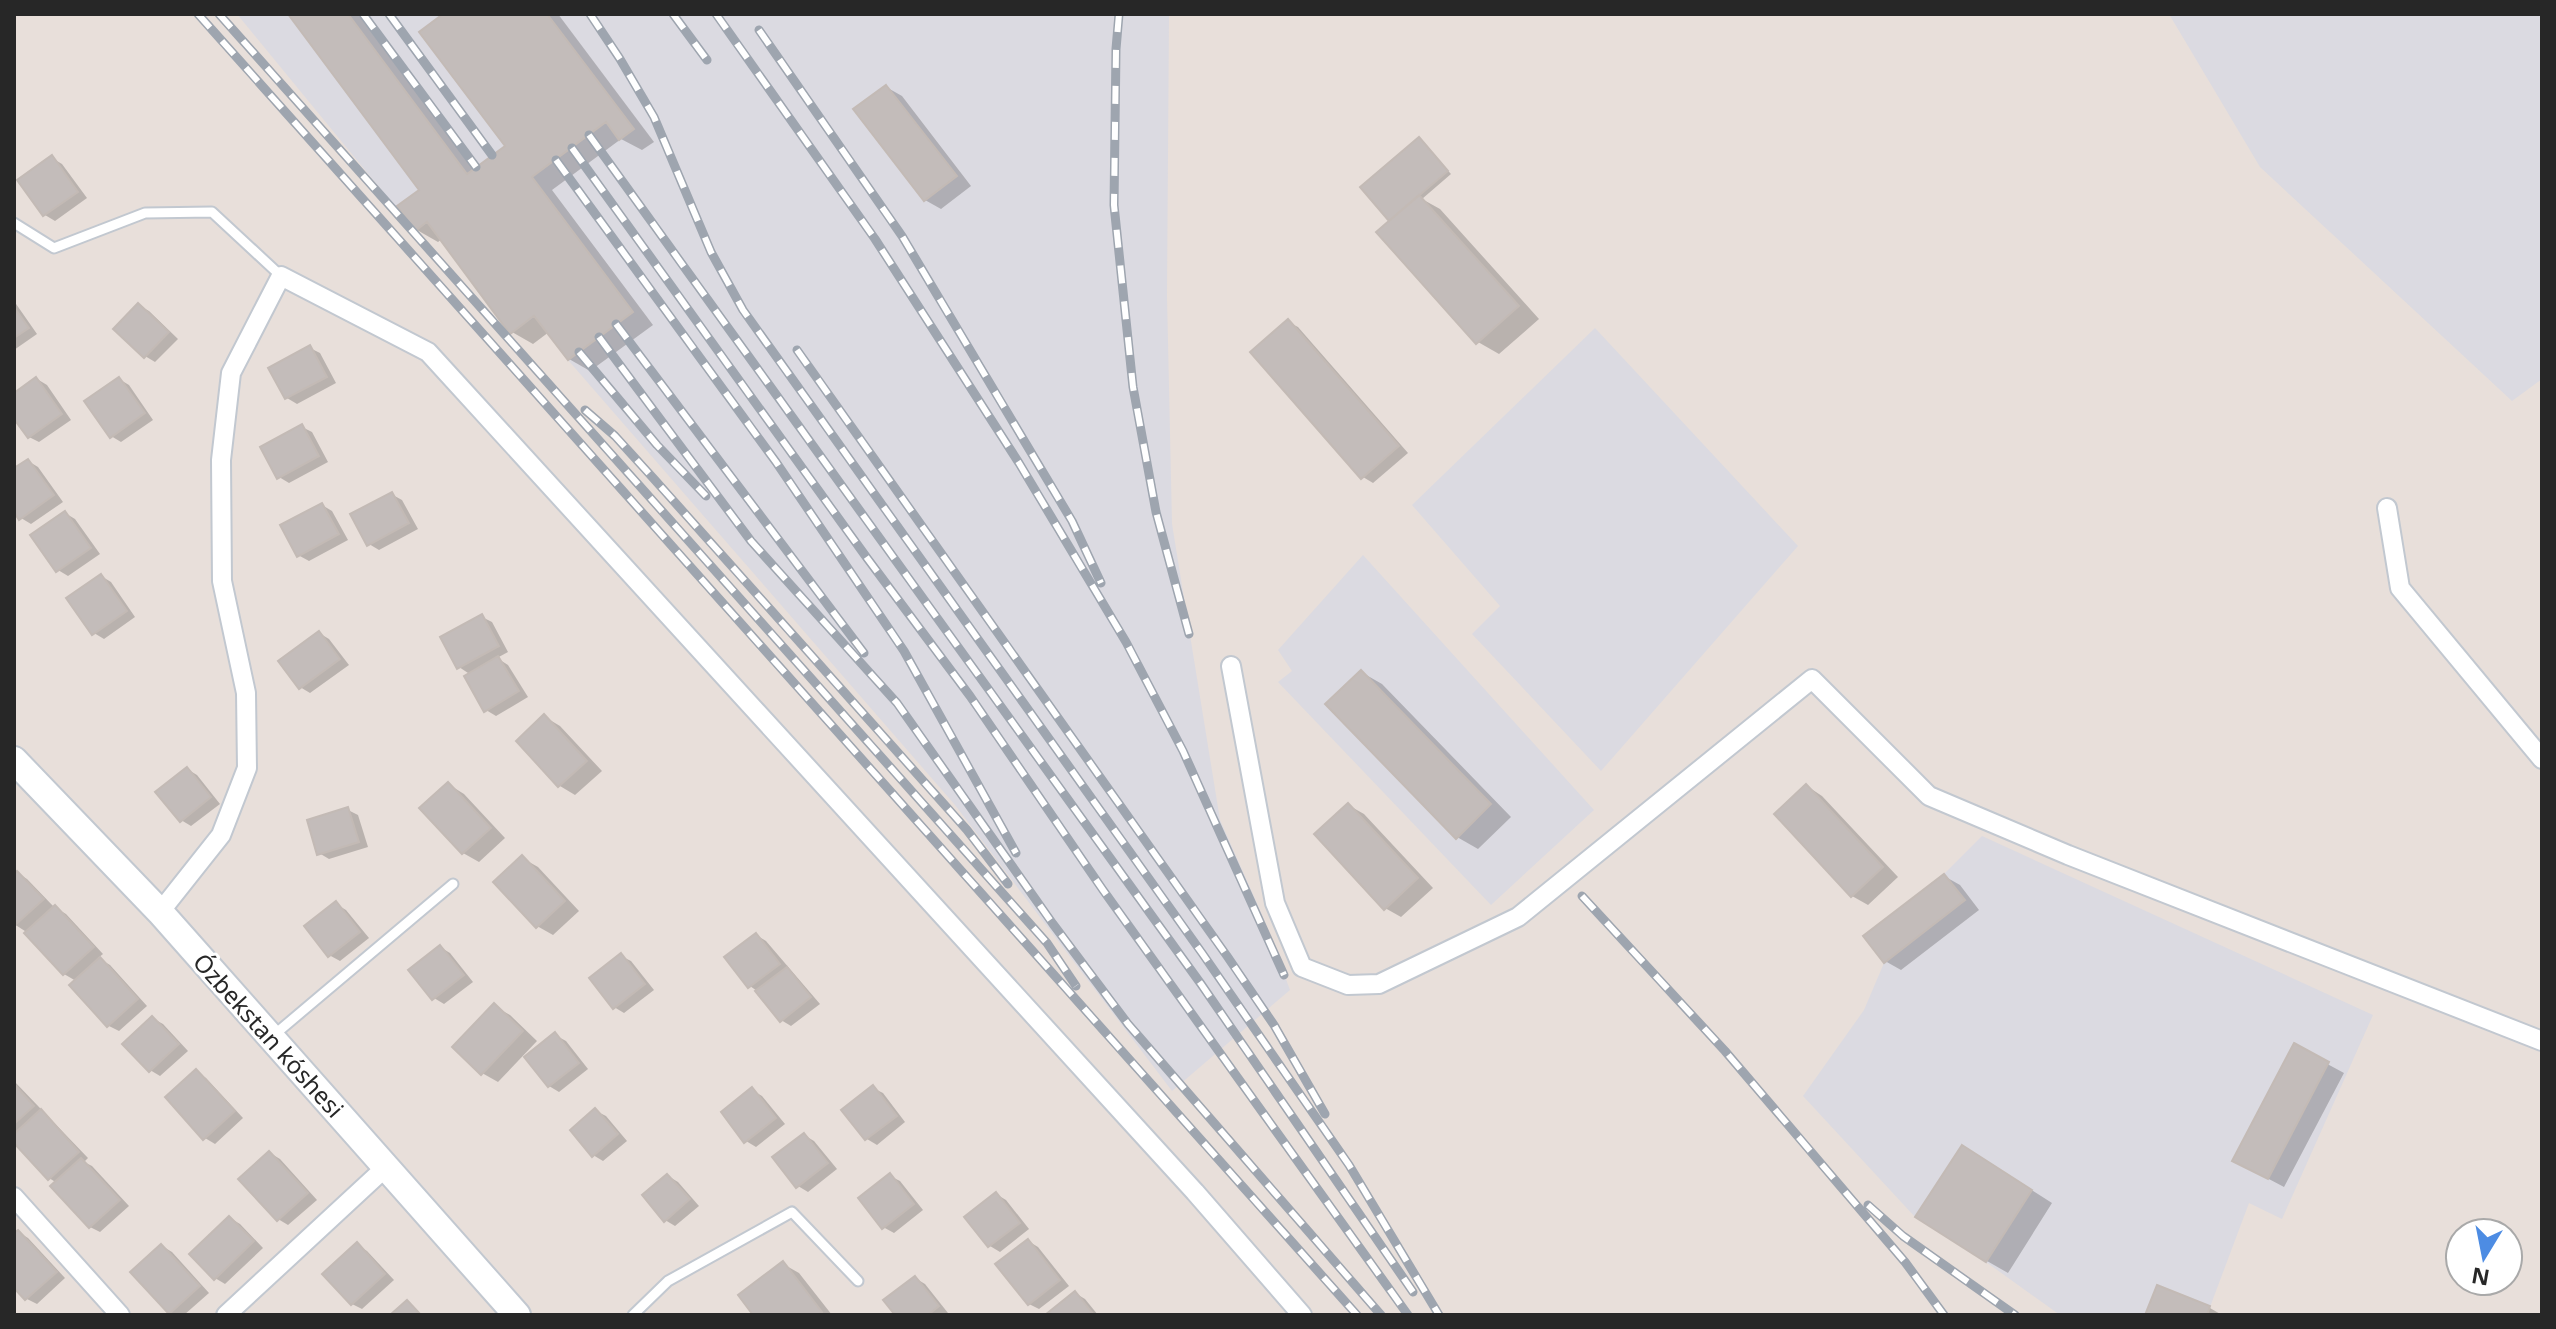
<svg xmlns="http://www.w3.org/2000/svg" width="2556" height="1329" viewBox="0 0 2556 1329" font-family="'Noto Sans',sans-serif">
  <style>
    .industrial { fill: #dbdae1 }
    .shadow { fill: #0003 }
    .building { fill: #c3bcba; stroke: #c3bab5; stroke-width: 2 }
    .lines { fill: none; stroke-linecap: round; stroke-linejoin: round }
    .lane-casing { stroke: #c2c8d0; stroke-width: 13 }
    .street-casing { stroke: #c2c8d0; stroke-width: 22 }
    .secondary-casing { stroke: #c2c8d0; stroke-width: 30 }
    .lane { stroke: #fff; stroke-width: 9 }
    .street { stroke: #fff; stroke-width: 18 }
    .secondary { stroke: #fff; stroke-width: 26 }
    .rail-casing { stroke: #9ea5af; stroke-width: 9 }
    .rail { stroke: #fff; stroke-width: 6; stroke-dasharray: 18; stroke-linecap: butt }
    .labels { text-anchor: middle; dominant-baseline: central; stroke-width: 6; stroke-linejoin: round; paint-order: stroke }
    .street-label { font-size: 24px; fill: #272727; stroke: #fff }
  </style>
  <rect width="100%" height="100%" fill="#e8dfda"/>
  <path class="industrial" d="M237,14h932l-2,282 5,228 48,296 43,97 27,73 -118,101 -217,-286 -387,-445 -33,-43 -25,17 -82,-111 -13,8z
    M2169,14h373v365l-30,22 -252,-234z
    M1595,328l203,218 -197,225 -129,-137 28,-28 -88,-101z
    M1363,555l231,255 -103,95 -213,-223 14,-11 -14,-21z
    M1982,836l391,179 -91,204 -33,-16 -42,112h-147l-74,-53 -71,-45 -112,-121 61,-86 20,-47 80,-62 -20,-27z"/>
  <path class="shadow" d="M290,14h68l117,157 32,-24 -60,-133h111l96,128 -12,8 -21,-11 -69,51 101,135 -63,46 -21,-12 -20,-27 -16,12 -21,-12 -70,-93 -4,3 -21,-12 -17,-23 22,-17z
    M886,87l16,9 69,90 -30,23 -16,-9z
    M1419,139l32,35 -29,25 18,10 99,110 -40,35 -21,-12 -86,-121z
    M52,158l10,6 25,34 -32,23 -10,-6 -25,-35z
    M14,301l23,33 -23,16z
    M138,305l11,6 29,28 -23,23 -10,-6z
    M1288,322l10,5 110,126 -35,30 -10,-6z
    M310,348l10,5 16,30 -39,21 -10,-6z
    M37,379l10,6 24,35 -32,22 -10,-5 -15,-22v-20z
    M119,379l10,6 24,35 -32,22 -10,-6z
    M302,427l10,5 16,30 -39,21 -10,-6z
    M28,461l10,6 25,35 -32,22 -10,-6 -7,-10v-37z
    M391,494l11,6 16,29 -39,21 -10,-6z
    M322,505l10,6 16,29 -39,21 -11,-6z
    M65,513l10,6 25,35 -32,22 -10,-6z
    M101,576l10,6 24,35 -31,22 -10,-6z
    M482,617l10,5 16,30 -11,6 11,7 20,32 -32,19 -10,-6 -15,-35 -12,-8z
    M319,633l10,6 20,26 -39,28 -10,-6z
    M1361,672l21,12 129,133 -33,32 -21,-12z
    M545,717l15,9 42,45 -27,24 -15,-9 -41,-45z
    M187,769l10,6 23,29 -29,22 -10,-6z
    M448,784l16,10 41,44 -26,24 -16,-9z
    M1807,786l15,10 76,81 -30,28 -16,-9z
    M1348,805l16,9 69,74 -32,29 -16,-9z
    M348,810l10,5 10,32 -39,12 -10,-6z
    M522,858l16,9 41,44 -26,24 -16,-9z
    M17,873l10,6 27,28 12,7 37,40 -5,4 12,7 37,41 -28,25 -10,-5 -33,-45 -12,-7 -36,-41 -14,-9v-47z
    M1944,876l16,9 19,25 -78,60 -16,-9z
    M336,904l10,6 23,28 -29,23 -11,-6z
    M756,935l10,6 54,63 -29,22 -10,-6 -24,-29 -7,-5z
    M440,947l10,6 23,29 -29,22 -10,-6z
    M621,956l10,5 23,29 -30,23 -10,-6z
    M494,1006l16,9 27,26 -39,41 -16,-9z
    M152,1018l11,6 25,27 -28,25 -10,-6z
    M555,1035l11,6 22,28 -29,23 -10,-6z
    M2294,1046l50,27 -60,114 -34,-18z
    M196,1072l10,6 37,40 -28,26 -10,-6z
    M14,1081l74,77 -4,4 8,4 37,40 -29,26 -10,-5 -33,-44 -8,-5 -35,-38z
    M873,1088l10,5 22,29 -28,23 -10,-6z
    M752,1090l10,6 23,28 -29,23 -10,-6z
    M596,1111l10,5 21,25 -24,20 -10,-6z
    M804,1135l10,6 23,28 -29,23 -10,-6z
    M270,1153l10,6 37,41 -29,25 -10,-6z
    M1984,1160l68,43 -44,70 -21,-12z
    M668,1176l10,6 21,24 -24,20 -10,-6z
    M890,1176l10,5 23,29 -29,23 -11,-6z
    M996,1194l10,6 23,29 -29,23 -10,-6 -23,-29z
    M230,1218l10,6 23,24 -38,36 -10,-6z
    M18,1232l10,6 37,40 -28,26 -10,-5 -13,-14v-49z
    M1028,1241l10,6 31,39 -30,23 -10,-5z
    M357,1245l10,6 27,29 -32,29 -10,-5z
    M162,1246l10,6 37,41 -25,22 -14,-2z
    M783,1264l16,9 33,42h-76z
    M915,1278l10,6 23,29 -3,2h-48z
    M2158,1288l52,20 12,7h-75z
    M1075,1293l10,6 13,16h-50z"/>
  <path class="building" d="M288,14h60l119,160 38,-28 -86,-114 24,-18h104l87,115 -15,11 -13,-18 -74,55 101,135 -65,48 -34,-44 -24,18 -83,-112 -12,9 -18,-25 22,-16z
    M886,85l71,91 -33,25 -71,-92z
    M1419,137l29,34 -59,50 -29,-34z
    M52,155l26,37 -35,24 -26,-36z
    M1419,195l100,111 -43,38 -100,-112z
    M138,303l31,29 -25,26 -31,-29z
    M14,307l15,21 -15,10z
    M1288,319l111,127 -38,33 -111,-127z
    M310,345l17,32 -42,22 -17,-31z
    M36,377l26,37 -34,24 -14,-19v-26z
    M119,377l26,36 -35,25 -26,-37z
    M302,424l17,32 -42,23 -17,-32z
    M28,459l26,36 -35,25 -5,-8v-44z
    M392,492l17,31 -42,23 -17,-32z
    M322,503l17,31 -42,23 -17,-32z
    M65,511l26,37 -35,24 -26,-37z
    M101,574l26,37 -35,24 -26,-37z
    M482,614l17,32 -42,23 -17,-32z
    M319,631l21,28 -41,30 -21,-28z
    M498,656l21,35 -35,21 -20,-36z
    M1361,670l130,134 -35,35 -131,-135z
    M544,714l43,47 -29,26 -42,-46z
    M187,767l24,30 -31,25 -25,-30z
    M448,782l43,46 -29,26 -43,-46z
    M1806,784l77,83 -32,30 -77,-83z
    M1348,803l70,75 -34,32 -70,-76z
    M348,807l11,35 -42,13 -10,-35z
    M522,855l43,46 -29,27 -43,-46z
    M17,871l27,28 -30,27v-52z
    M1944,874l21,26 -81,63 -21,-27z
    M336,901l24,31 -32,25 -24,-31z
    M55,905l39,42 -31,28 -39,-42z
    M756,933l24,31 -32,24 -24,-31z
    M440,945l24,30 -32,25 -24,-30z
    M621,953l24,31 -32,25 -24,-31z
    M100,957l38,42 -31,28 -38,-42z
    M787,967l24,30 -31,25 -25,-31z
    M494,1003l29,28 -42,44 -29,-28z
    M152,1016l27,28 -30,28 -27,-28z
    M555,1032l24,31 -31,24 -24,-30z
    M2294,1043l35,19 -61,117 -36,-18z
    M196,1069l39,42 -32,29 -38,-43z
    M14,1084l20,22 -20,18z
    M873,1085l24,31 -32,24 -24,-30z
    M752,1087l24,31 -32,25 -23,-31z
    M595,1108l23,26 -26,23 -22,-27z
    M41,1109l38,43 -31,28 -34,-37v-9z
    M804,1133l24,30 -32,25 -24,-31z
    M1962,1145l70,45 -46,72 -71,-45z
    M269,1151l39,42 -31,28 -39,-42z
    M81,1158l39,42 -31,28 -39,-42z
    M890,1173l24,31 -32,25 -24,-31z
    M667,1174l23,25 -26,23 -22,-27z
    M996,1192l24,31 -32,24 -24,-30z
    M229,1216l25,25 -40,39 -25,-26z
    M18,1230l39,42 -32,28 -11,-12v-55z
    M1028,1239l32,41 -32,25 -33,-41z
    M357,1242l28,32 -34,31 -29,-31z
    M161,1244l39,42 -31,28 -39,-42z
    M783,1261l39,51 -4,3h-65l-15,-20z
    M915,1276l24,30 -11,9h-33l-12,-15z
    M2157,1285l53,21 -3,9h-62z
    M1075,1291l19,24h-49z
    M407,1300l14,15h-31z"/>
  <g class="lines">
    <defs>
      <path id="lane" d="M14,223l40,25 91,-35 67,-1 69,64
        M274,1035l179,-151
        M633,1315l35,-34 124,-69 66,69"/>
      <path id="street" d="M2387,508l13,80 142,171
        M1231,666l44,237 27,64 46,18 31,-1 139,-67 294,-238 117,117 139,59 474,186
        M160,912l61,-77 26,-67 -1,-75 -24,-112 -1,-121 10,-87 50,-97 147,76 767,840 107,123
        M14,1197l106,118
        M226,1315l160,-148"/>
      <path id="secondary" d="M14,760l146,152 357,403"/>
    </defs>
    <use href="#lane" class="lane-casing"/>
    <use href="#street" class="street-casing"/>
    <use href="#secondary" class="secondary-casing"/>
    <use href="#lane" class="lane"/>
    <use href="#street" class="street"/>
    <use href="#secondary" class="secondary"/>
    <defs>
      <path id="rail" d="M198,14l1159,1301
        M219,14l828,929 29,43
        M363,14l113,153
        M389,14l103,141
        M590,14l30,45 34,58 57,135 32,58 459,643 147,212 90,150
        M673,14l34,46
        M716,14l159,225 144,224 107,179 57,109 101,224
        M1119,14l-3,35 -2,156 19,182 23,125 33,122
        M759,30l143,206 170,285 29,62
        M589,135l612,849 212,308
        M572,148l295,410 103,138 133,194 305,425
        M556,160l220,302 128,189 112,202
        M616,324l248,329
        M599,337l152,204 146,162 156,221 75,100 253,291
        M797,350l430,606 47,69 51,89
        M579,352l78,93 49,51
        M585,410l30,26 39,43 313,351 41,54
        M1582,896l143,155 180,211 39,53
        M1868,1205l35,31 112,79"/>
    </defs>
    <use href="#rail" class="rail-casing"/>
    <use href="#rail" class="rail"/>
  </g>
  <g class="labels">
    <g class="street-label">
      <text transform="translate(269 1035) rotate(48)">Ózbekstan kóshesi</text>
    </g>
  </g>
  <rect width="2556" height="1329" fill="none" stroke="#272727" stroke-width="32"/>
  <g transform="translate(2484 1257) rotate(190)"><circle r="38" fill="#ffffff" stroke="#a9a9a9" stroke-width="2"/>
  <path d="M0-6L14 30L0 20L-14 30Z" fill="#4d8ce3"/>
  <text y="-12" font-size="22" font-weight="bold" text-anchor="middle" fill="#272727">N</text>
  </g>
</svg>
